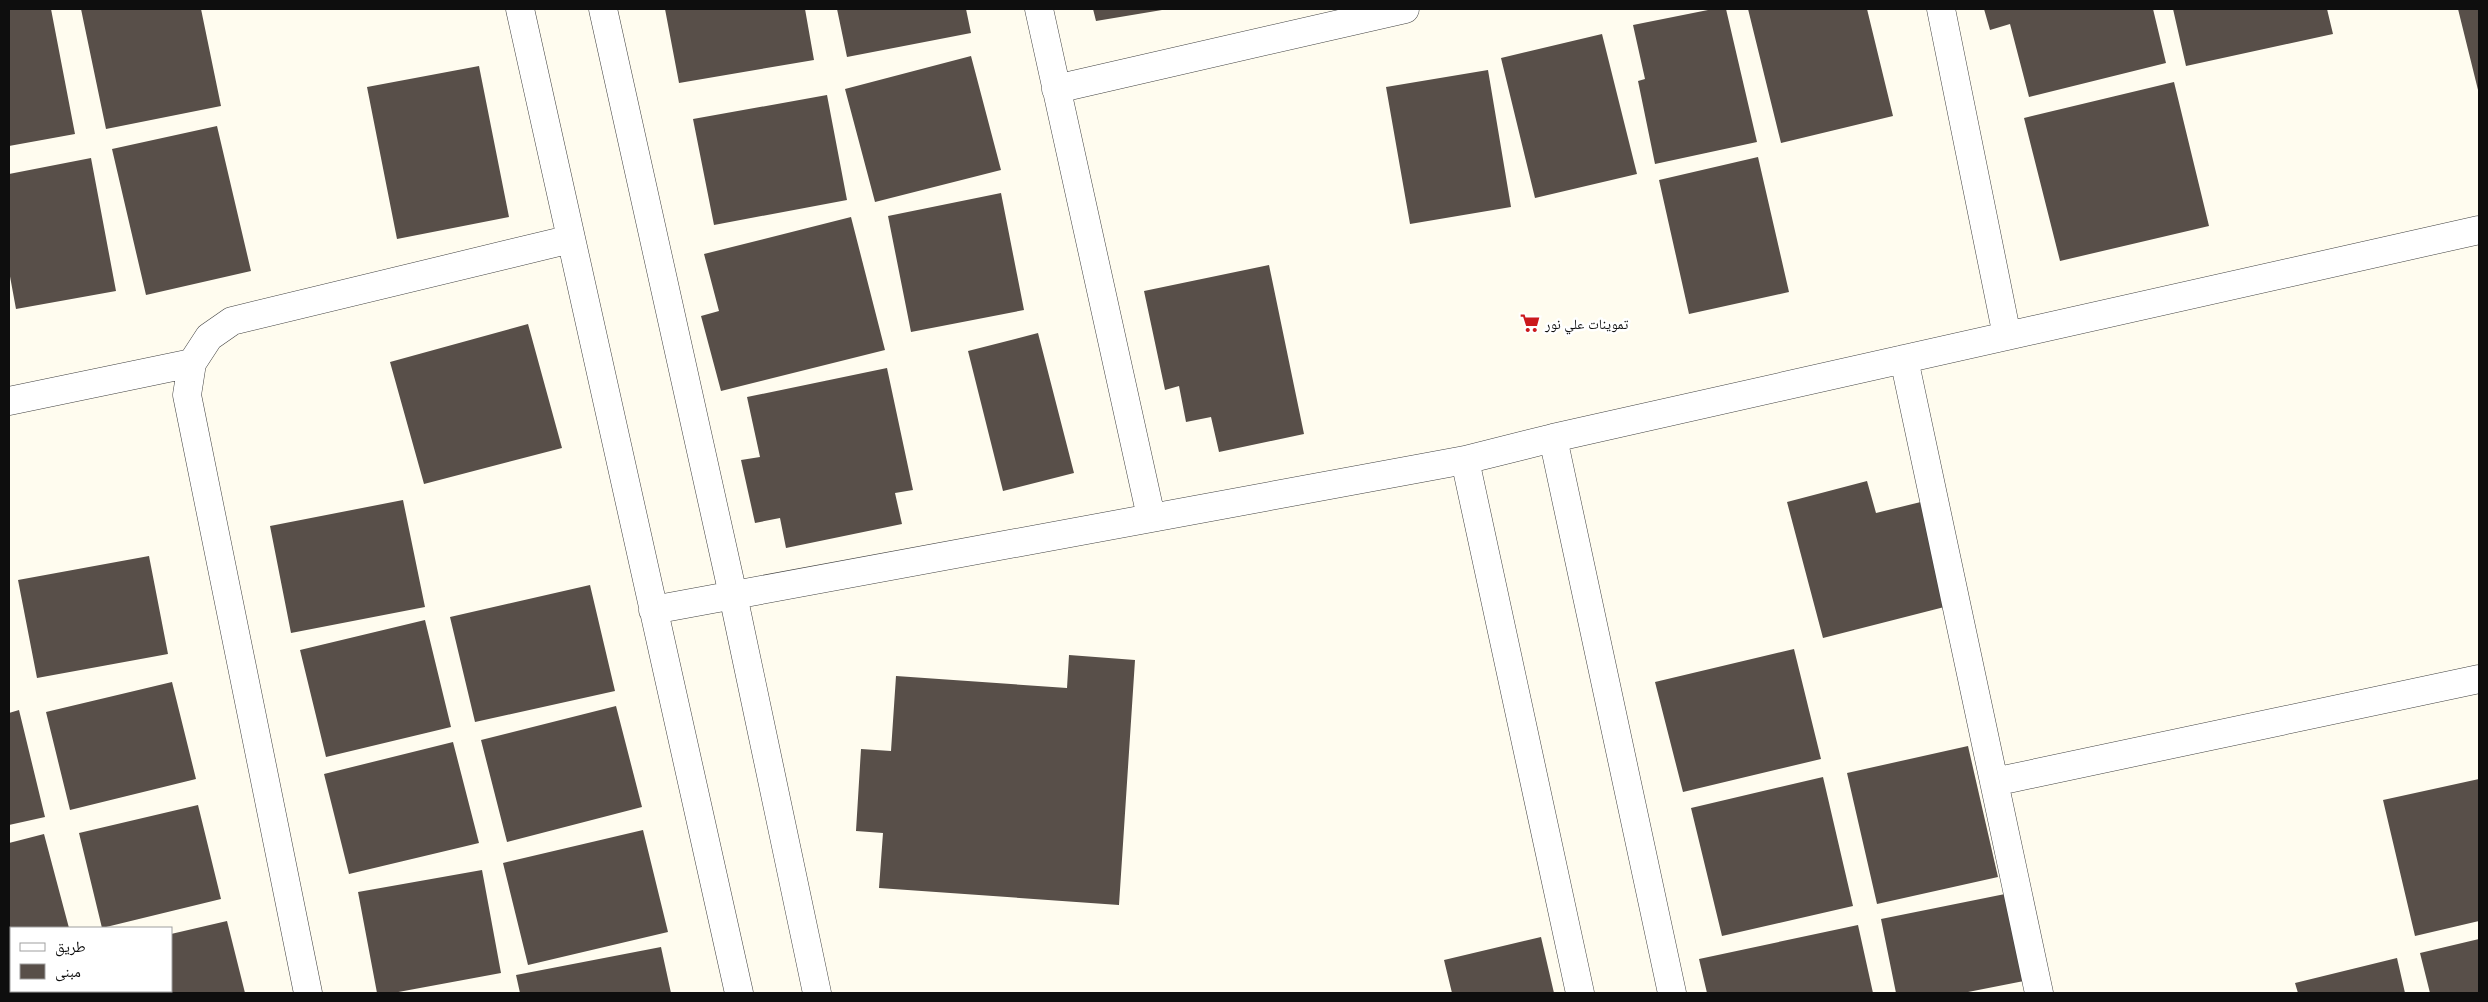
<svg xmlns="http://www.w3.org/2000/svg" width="2488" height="1002" viewBox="0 0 2488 1002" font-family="'Playfair Display','Noto Naskh Arabic',serif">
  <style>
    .building { fill: #584f49 }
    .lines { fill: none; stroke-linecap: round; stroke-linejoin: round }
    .street-casing { stroke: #414141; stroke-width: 29 }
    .street { stroke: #fff; stroke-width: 28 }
    .labels { text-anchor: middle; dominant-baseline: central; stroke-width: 5; stroke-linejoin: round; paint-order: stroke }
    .poi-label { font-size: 14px; fill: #0e0e0e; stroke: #fff; text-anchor: start }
  </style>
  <rect width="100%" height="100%" fill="#fffcef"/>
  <path class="building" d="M9,9h42l24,125 -66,12z
    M81,9h120l20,97 -115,23z
    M665,9h140l9,51 -135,23z
    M837,9h129l5,24 -124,24z
    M1093,9h69v1l-66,11z
    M1713,9h13l31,133 -102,22 -17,-83 7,-2 -12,-54z
    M1748,9h119l26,107 -112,27z
    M1984,9h169l13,54 -137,34 -19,-73 -20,6z
    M2173,9h154l6,25 -147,32z
    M2458,9h21v85z
    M1602,34l35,140 -102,24 -34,-140z
    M971,56l30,114 -126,32 -30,-113z
    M479,66l30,151 -112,22 -30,-152z
    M1488,70l23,137 -101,17 -24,-137z
    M2174,82l35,144 -149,35 -36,-143z
    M827,95l20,105 -133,25 -21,-106z
    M217,126l34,145 -105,24 -34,-146z
    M1758,157l31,135 -100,22 -30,-134z
    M91,158l25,133 -100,18 -7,-38v-97z
    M1001,193l23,117 -113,22 -23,-116z
    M851,217l34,133 -164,41 -20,-75 18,-5 -15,-57z
    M1269,265l35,169 -85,18 -8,-35 -25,5 -7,-36 -14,4 -21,-99z
    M528,324l34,124 -138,36 -34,-122z
    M1038,333l36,140 -71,18 -35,-140z
    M887,368l26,122 -18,3 7,31 -116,24 -6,-30 -25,5 -14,-63 19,-3 -13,-60z
    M1867,481l9,32 57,-14 27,104 -137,35 -36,-136z
    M403,500l22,107 -134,26 -21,-107z
    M149,556l19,98 -131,24 -19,-98z
    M590,585l25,106 -140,31 -25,-105z
    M425,620l26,107 -125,30 -26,-107z
    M1794,649l27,110 -138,33 -28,-110z
    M1069,655l66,5 -16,245 -240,-17 4,-55 -27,-2 5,-82 30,2 5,-75 171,12z
    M172,682l24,97 -126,31 -24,-98z
    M616,706l26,101 -135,35 -26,-102z
    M19,710l26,107 -36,8v-112z
    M453,742l26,101 -130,31 -25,-100z
    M1968,746l30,131 -121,27 -30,-131z
    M1823,777l30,129 -131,30 -31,-128z
    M2479,779v142l-64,15 -32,-136z
    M198,805l23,94 -119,29 -23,-95z
    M643,830l25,102 -140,33 -25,-102z
    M44,834l25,94h-58v26l-2,1v-112z
    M482,870l19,103 -108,20h-16l-19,-101z
    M2010,893l19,87 -66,13h-67l-15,-74z
    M227,921l18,72h-139v-2h65v-57z
    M1858,925l15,68h-166l-8,-34z
    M1541,937l13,56h-102l-8,-33z
    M2479,939v54h-49l-10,-40z
    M661,947l10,46h-151l-4,-18z
    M2397,958l8,35h-107l-3,-10z
    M11,969v22h68l1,2h-71v-23z"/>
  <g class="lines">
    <defs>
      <path id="street" d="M520,9l219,984
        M603,9l130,586 84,398
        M1039,9l112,508
        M1941,9l66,327
        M1056,89l349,-80
        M1904,359l135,634
        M9,401l183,-38
        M1553,438l119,555
        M1465,460l115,533
        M653,610l812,-150 88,-22 926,-208
        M1994,782l485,-103
        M308,993l-121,-598 5,-32 17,-26 23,-16 339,-82"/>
    </defs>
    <use href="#street" class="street-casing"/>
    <use href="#street" class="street"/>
  </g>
  <defs>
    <symbol id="supermarket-bare" viewBox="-9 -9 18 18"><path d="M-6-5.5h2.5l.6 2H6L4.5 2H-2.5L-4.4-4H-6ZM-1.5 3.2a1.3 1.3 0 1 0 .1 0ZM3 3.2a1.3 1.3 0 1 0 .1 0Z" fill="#cb191d" stroke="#fff" stroke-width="2.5" paint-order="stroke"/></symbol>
  </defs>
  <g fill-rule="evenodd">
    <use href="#supermarket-bare" x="1516" y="309" width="28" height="28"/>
  </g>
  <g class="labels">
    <g class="poi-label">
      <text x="1545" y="323">تموينات علي نور</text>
    </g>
  </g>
  <rect width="2488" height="1002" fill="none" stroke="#0e0e0e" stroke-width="20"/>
  <rect x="10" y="927" width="162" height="65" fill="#ffffff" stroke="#9f9f9f"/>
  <rect x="20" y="943" width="25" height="8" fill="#ffffff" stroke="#9f9f9f"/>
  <text x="55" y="952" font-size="15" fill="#0e0e0e">طريق</text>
  <rect x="20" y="964" width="25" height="15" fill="#584f49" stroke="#9f9f9f"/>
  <text x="55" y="977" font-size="15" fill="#0e0e0e">مبنى</text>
</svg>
